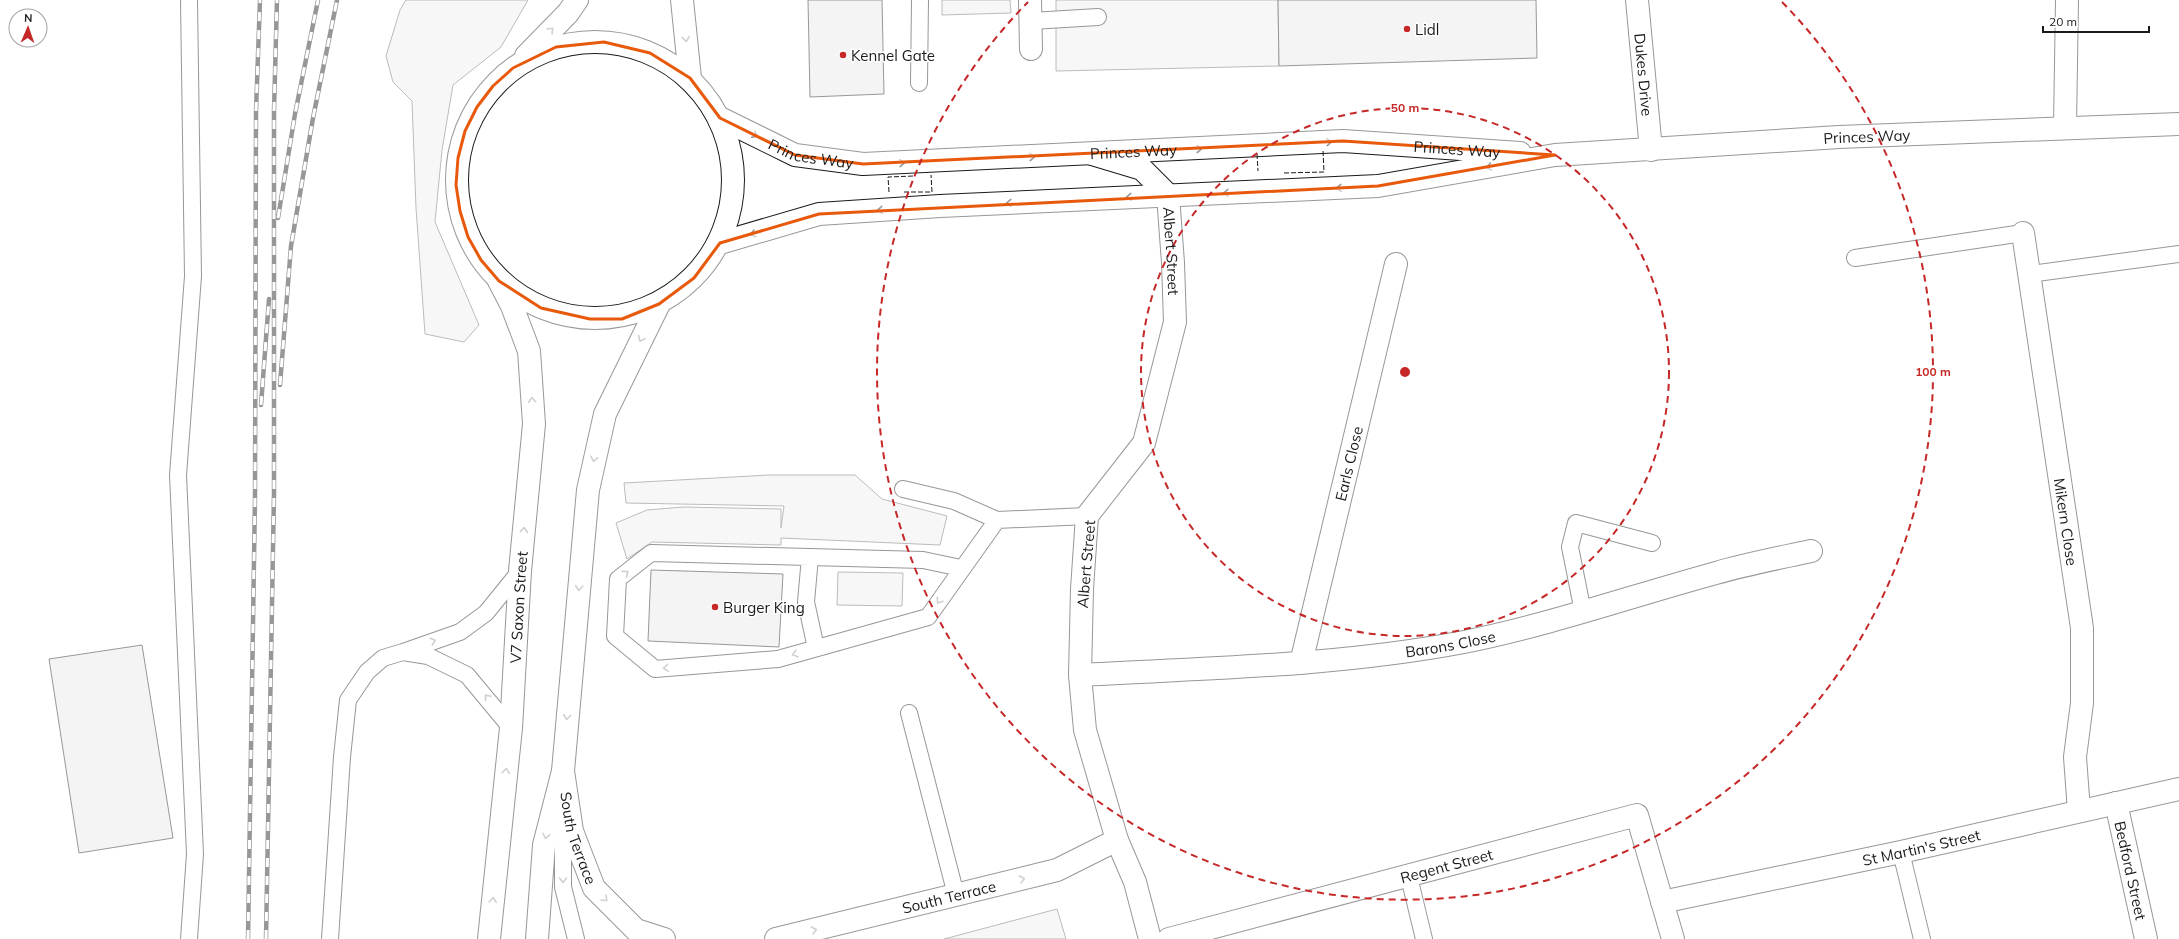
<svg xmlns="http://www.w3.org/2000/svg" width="2179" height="939" viewBox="0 0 2179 939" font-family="Mulish,sans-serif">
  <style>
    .built { fill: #ededed; stroke: #6a6a6a }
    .building { fill: #e6e6e6; stroke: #1a1a1a }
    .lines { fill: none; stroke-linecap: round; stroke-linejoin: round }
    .service-casing { stroke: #1a1a1a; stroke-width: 18 }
    .minor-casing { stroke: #1a1a1a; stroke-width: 24 }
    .tertiary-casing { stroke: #1a1a1a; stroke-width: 24 }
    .secondary-casing { stroke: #1a1a1a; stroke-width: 24 }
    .service { stroke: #fff; stroke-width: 16 }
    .minor { stroke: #fff; stroke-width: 22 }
    .tertiary { stroke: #fff; stroke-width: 22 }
    .secondary { stroke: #fff; stroke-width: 22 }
    .rail-casing { stroke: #1a1a1a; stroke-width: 4.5 }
    .rail { stroke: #fff; stroke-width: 3; stroke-dasharray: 9; stroke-linecap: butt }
    .fence { stroke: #1a1a1a; stroke-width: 1; stroke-dasharray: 5 2; stroke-linecap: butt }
    .oneway { stroke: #989898 }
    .marked { fill: none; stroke: #e8590c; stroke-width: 3; stroke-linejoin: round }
    .ring { fill: none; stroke: #c62828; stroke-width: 2; stroke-dasharray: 7 5 }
    .poi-dot { fill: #c62828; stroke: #fff; stroke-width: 1.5 }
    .labels { text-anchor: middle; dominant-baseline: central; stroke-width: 3; stroke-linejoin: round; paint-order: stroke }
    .poi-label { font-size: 15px; fill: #1a1a1a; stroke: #fff; text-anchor: start }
    .street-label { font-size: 15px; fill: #1a1a1a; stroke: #fff }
    .centre { fill: #c62828; stroke: #fff; stroke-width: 2 }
    .ring-label { font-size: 12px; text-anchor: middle; font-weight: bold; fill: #c62828; stroke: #fff; stroke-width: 3; stroke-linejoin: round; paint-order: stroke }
  </style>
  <rect width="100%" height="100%" fill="#fff"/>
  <path class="built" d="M406,0h122l-27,47 -48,38 -11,65 -7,72 44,103 -15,17 -39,-8 -9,-126 -4,-107 -19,-19 -7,-26 14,-46z
    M942,0h68l1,13 -69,2z
    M1056,0h222l1,66 -223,5z
    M769,475h86l27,24 65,17 -7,29 -159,-7v7l-129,-3 -25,17 -11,-36 31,-13 36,-3 98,2v19l3,-22 -158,-3 -2,-20z
    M838,572l65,1 -1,33 -65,-1z
    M1057,909l9,30h-122z"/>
  <path class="building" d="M808,0h74l2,94 -74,3z
    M1278,0h258l1,58 -258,8z
    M651,570l132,4 -4,73 -131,-6z
    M142,645l31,193 -94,15 -30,-194z"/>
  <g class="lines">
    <defs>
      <path id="service" d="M189,0l4,276 -15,199 17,379 -6,85
        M1031,21l67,-4
        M919,83l1,-83
        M1855,258l168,-25
        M2030,274l149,-20
        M903,489l51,12 43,19
        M810,557l-4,45 10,46
        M961,568l-38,-8 -272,-7 -33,26 -3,57 40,33 123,-10 150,-42 69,-97 90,-4
        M1583,612l-13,-65 6,-24 76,20
        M909,713l47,182
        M511,728l-44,-53 -39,-19 -25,-4 57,-20 26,-19 34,-42
        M563,817v70l13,52
        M1901,852l21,87
        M1409,877l15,62
        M330,939l12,-182 6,-57 19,-28 16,-14 20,-6"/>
      <g id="minor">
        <path d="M1030,0l1,49"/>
        <path id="s1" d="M1637,0l14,150"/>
        <path d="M2065,127l2,-127"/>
        <path id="s2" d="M1092,154l50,15 26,26 5,68 2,59 -31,121 -57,73 -5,73 -2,86 5,55 32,110 18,42 15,57"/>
        <path id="s3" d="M2023,233l59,395v75l-7,54 4,54"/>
        <path id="s4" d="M1301,663l95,-399"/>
        <path id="s5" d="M1080,675c128,-7 257,-9 384,-33 85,-17 168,-46 252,-69 31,-9 63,-15 95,-22"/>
        <path id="s6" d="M563,771l9,60 22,57 42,42 28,9"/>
        <path id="s7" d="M2116,803l30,136"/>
        <path id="s8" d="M1662,902l239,-50 278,-63"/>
        <path id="s9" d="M776,939l281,-69 60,-30"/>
        <path id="s10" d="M1169,939l468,-124 36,124"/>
      </g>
      <g id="tertiary">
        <path id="s11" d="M720,118l75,37 68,9 480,-23 177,12"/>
        <path id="s12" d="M720,243l99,-29 121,-8 438,-20 177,-31 284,-18 340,-13"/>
      </g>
      <g id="secondary">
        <path d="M682,0l8,78"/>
        <circle cx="595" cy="180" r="138"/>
        <path d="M526,56l42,-43 9,-13"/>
        <path id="s13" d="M489,939l22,-211 9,-157 14,-147 -5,-73 -17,-45 -13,-25"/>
        <path d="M537,939l7,-94 19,-74 25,-281 17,-76 54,-110"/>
      </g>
    </defs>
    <use href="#service" class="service-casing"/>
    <use href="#minor" class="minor-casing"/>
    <use href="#tertiary" class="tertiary-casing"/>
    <use href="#secondary" class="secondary-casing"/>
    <use href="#service" class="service"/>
    <use href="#minor" class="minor"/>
    <use href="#tertiary" class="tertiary"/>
    <use href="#secondary" class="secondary"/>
    <defs>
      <path id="rail" d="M278,218l17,-104 23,-114
        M280,385l11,-139 22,-128 24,-118
        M261,405l8,-106
        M248,939l7,-442 1,-386 4,-111
        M266,939l8,-446v-382l3,-111"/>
    </defs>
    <use href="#rail" class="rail-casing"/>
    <use href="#rail" class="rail"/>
    <path class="fence" d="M1257,154l1,17
      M1284,173l40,-1 -1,-21
      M889,192l-1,-15 26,-1
      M904,192h28l-1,-17"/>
  </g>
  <defs><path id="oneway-chevron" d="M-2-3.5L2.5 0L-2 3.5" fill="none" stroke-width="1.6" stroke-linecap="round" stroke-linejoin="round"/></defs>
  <g class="oneway">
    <use href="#oneway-chevron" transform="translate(551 30) rotate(-45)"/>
    <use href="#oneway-chevron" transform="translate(686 39) rotate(84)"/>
    <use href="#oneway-chevron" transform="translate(755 135) rotate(26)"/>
    <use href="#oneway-chevron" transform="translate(1329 142) rotate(-3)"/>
    <use href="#oneway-chevron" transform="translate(1199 149) rotate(-3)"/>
    <use href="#oneway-chevron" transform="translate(1032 157) rotate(-3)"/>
    <use href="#oneway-chevron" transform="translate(902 163) rotate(-1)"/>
    <use href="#oneway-chevron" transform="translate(1489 167) rotate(170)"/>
    <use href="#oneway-chevron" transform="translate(1339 188) rotate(177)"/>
    <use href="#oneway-chevron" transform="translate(1226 193) rotate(178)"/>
    <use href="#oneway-chevron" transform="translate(1129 197) rotate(177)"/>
    <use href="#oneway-chevron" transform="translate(1009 203) rotate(177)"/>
    <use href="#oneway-chevron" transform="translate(880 210) rotate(176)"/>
    <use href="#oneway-chevron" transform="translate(753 234) rotate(164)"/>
    <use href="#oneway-chevron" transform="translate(641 339) rotate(117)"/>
    <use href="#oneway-chevron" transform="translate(532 400) rotate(-94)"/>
    <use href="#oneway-chevron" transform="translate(594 459) rotate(103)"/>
    <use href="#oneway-chevron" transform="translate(524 530) rotate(-85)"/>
    <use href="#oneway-chevron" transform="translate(626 573) rotate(-37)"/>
    <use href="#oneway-chevron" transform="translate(579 588) rotate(95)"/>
    <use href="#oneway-chevron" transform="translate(939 601) rotate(124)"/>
    <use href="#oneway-chevron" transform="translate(433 641) rotate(-19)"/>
    <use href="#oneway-chevron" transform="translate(795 654) rotate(164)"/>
    <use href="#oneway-chevron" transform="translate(666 668) rotate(175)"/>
    <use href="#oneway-chevron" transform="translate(487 697) rotate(-129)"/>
    <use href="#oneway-chevron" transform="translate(567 717) rotate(95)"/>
    <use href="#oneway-chevron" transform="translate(506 771) rotate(-84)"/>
    <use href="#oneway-chevron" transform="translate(546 836) rotate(104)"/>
    <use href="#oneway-chevron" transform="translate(1022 879) rotate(-14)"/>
    <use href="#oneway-chevron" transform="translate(563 880) rotate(90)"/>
    <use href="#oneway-chevron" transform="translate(605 899) rotate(45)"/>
    <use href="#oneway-chevron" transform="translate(493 900) rotate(-84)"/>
    <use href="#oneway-chevron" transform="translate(814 930) rotate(-14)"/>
  </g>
  <path d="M0 0H2179V939H0ZM604,42l46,11 40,25 30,40 75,37 68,9 480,-23 212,14 -177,31 -559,28 -99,29 -26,35 -35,26 -37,15h-32l-49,-11 -42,-27 -18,-21 -13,-23 -8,-26 -4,-26 2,-27 7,-27 12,-24 16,-21 20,-18 43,-21z" fill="#fff" fill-opacity=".55" fill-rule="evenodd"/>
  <path class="marked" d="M604,42l46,11 40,25 30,40 75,37 68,9 480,-23 212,14 -177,31 -559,28 -99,29 -26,35 -35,26 -37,15h-32l-49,-11 -42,-27 -18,-21 -13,-23 -8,-26 -4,-26 2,-27 7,-27 12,-24 16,-21 20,-18 43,-21z"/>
  <g class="ring">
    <circle cx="1405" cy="372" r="264"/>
    <path d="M1782 2A528 528 0 1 1 1028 2"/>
  </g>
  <g class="poi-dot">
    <circle cx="1407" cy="29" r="4"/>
    <circle cx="843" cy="55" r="4"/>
    <circle cx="715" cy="607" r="4"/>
  </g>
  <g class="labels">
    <g class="poi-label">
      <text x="1415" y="29">Lidl</text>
      <text x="851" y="55">Kennel Gate</text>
      <text x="723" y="607">Burger King</text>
    </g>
    <g class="street-label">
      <text stroke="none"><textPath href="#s1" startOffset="75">Dukes Drive</textPath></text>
      <text stroke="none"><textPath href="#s12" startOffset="1155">Princes Way</textPath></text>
      <text stroke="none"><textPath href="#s11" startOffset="747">Princes Way</textPath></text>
      <text stroke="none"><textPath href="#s11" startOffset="99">Princes Way</textPath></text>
      <text stroke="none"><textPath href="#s11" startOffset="423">Princes Way</textPath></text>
      <text stroke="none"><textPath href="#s2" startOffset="145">Albert Street</textPath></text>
      <text stroke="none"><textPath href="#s4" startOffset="205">Earls Close</textPath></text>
      <text stroke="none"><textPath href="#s3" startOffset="292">Mikern Close</textPath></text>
      <text transform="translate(1086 564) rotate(-85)">Albert Street</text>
      <text stroke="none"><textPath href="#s13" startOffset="333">V7 Saxon Street</textPath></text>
      <text stroke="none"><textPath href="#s5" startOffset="372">Barons Close</textPath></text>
      <text stroke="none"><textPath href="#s6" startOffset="69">South Terrace</textPath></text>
      <text stroke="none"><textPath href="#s8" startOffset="265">St Martin's Street</textPath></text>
      <text stroke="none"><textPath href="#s10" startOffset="287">Regent Street</textPath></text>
      <text stroke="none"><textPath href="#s7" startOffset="69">Bedford Street</textPath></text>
      <text stroke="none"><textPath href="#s9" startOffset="178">South Terrace</textPath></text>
    </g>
  </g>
  <circle cx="1405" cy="372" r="6" class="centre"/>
  <g class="ring-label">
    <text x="1405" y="112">50 m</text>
    <text x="1933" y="376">100 m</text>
  </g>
  <g transform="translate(28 28) rotate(2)"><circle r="19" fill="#ffffff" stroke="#a3a3a3"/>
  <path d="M0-3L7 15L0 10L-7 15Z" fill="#c62828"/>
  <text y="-6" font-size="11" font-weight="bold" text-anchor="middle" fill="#1a1a1a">N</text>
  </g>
  <path d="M2043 26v6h106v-6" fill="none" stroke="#1a1a1a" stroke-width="2"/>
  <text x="2049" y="26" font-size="12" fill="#1a1a1a" stroke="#ffffff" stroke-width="3" paint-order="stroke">20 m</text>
</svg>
